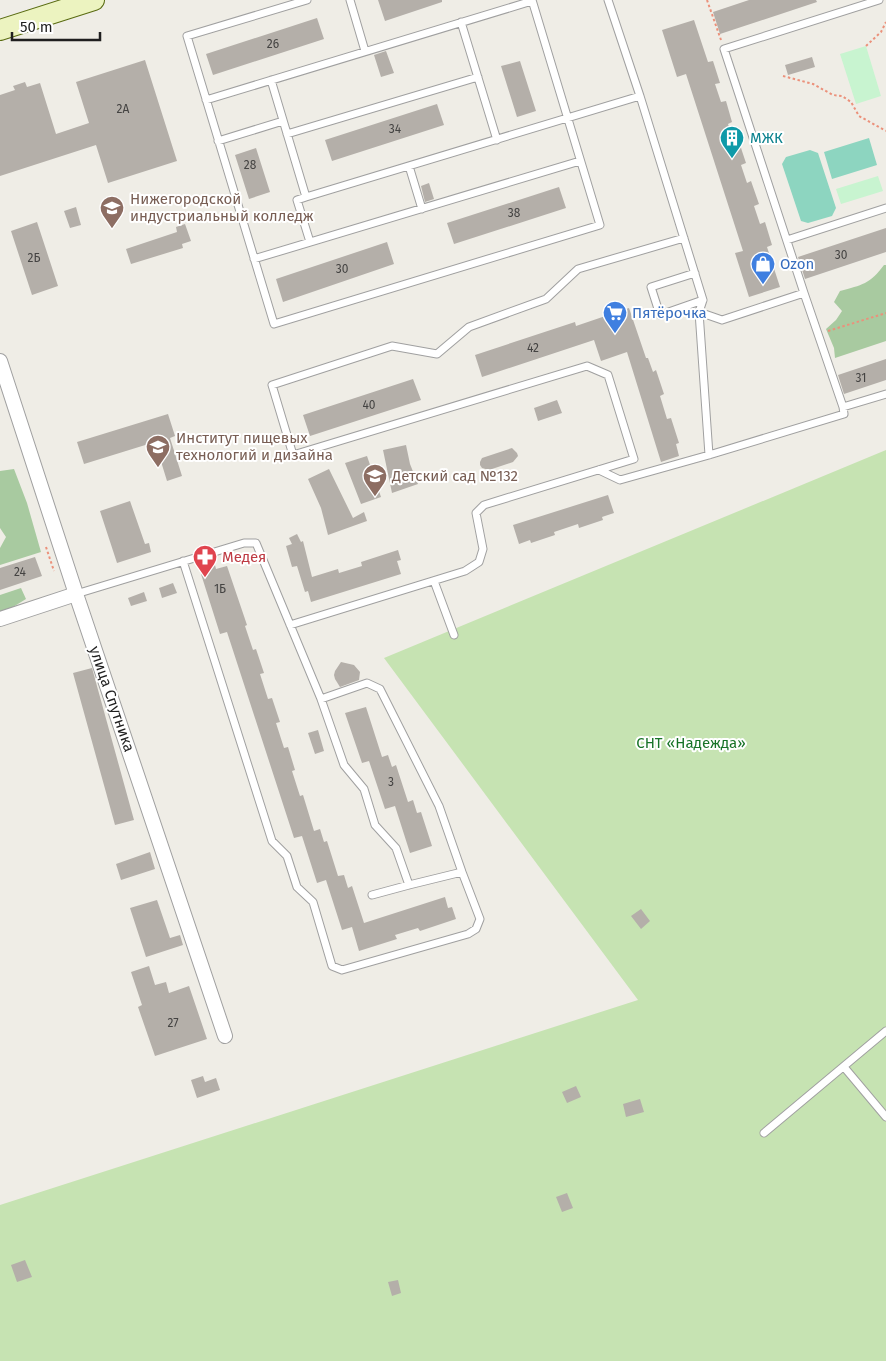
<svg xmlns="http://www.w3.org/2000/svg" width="886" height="1361" viewBox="0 0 886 1361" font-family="'Fira Sans',sans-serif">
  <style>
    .grass { fill: #c6e3b2 }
    .forest { fill: #a8caa0 }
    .park { fill: #c8f4d0 }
    .pitch { fill: #8dd5c0 }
    .building { fill: #b4afa9 }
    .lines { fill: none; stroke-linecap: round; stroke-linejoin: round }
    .lane-casing { stroke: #a0a0a0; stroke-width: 9 }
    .street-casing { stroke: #a0a0a0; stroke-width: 16 }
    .secondary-casing { stroke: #596b11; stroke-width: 22 }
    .path { stroke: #eb917b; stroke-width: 2; stroke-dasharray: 2.5 2.5; stroke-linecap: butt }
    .lane { stroke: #fff; stroke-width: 7 }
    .street { stroke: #fff; stroke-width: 14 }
    .secondary { stroke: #ecf3c0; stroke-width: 20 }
    .labels { text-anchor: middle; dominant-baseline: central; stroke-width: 4; stroke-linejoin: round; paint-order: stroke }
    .number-label { font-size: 12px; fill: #444342 }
    .culture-label { font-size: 15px; fill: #0d838f; stroke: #fff; text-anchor: start }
    .education-label { font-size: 15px; fill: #785e54; stroke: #fff; text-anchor: start }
    .shop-label { font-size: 15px; fill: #366cbe; stroke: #fff; text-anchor: start }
    .health-label { font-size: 15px; fill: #be3a42; stroke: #fff; text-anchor: start }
    .street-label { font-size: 15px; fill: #1f1f1f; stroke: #fff }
    .park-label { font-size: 15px; fill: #187328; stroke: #fff }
  </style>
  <rect width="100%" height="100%" fill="#efede6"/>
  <path class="grass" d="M886,450v911h-886v-156l638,-205 -254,-342z"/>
  <path class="forest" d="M884,265h2v76l-51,17 -1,-10 -8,-19 10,-9 6,-9 -8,-9 6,-11c22,-6 30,-7 44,-26z
    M14,469l13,34 14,49 -41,13v-17l6,-11 -6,-9v-57z
    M21,588l5,11 -26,16v-20z"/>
  <path class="park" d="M866,46l15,50 -25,8 -16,-50z
    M878,176l5,15 -42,13 -5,-15z"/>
  <path class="pitch" d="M869,138l8,27 -45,14 -8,-27z
    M810,150l8,3 18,55 -4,8 -24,7 -7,-2 -19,-57 4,-7z"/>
  <path class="building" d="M378,0h64v2l-57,19z
    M749,0h67l1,2 -97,32 -7,-22z
    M317,18l7,21 -111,36 -7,-21z
    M694,20l14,42 5,-1 7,22 -5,1 6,18 5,-1 6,21 -4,2 6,19 5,-2 3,10 4,12 -5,2 6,18 4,-2 8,23 -5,2 6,18 5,-2 7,23 -5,2 13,40 -31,10 -14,-44 8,-2 -57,-177 -9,3 -15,-47z
    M386,51l8,22 -13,4 -7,-22z
    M812,57l3,10 -27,8 -3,-10z
    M145,60l32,101 -69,22 -12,-38 -96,31v-81l15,-5 -2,-4 12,-4 2,5 13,-4 16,51 33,-11 -13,-41z
    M520,61l16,50 -19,6 -16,-51z
    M437,104l7,21 -112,36 -7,-21z
    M256,148l14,44 -21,7 -14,-44z
    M429,183l5,16 -9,3 -4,-16z
    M559,187l7,21 -112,36 -7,-21z
    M76,207l5,18 -11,3 -6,-17z
    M37,222l21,64 -26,9 -21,-64z
    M185,224l6,17 -9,3 1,4 -52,16 -5,-15 51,-17 -1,-5z
    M886,228v24l-81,27 -7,-22z
    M387,242l7,22 -111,38 -7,-23z
    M629,308l17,50h2l5,14 3,-2 8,24 -4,2 7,23 4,-1 8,25 -3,1 3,12 -18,6 -34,-110 -26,9 -7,-21 -112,37 -7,-22 100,-33 1,4z
    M886,359v21l-42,14 -6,-19z
    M413,379l8,21 -111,36 -7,-21z
    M557,400l5,13 -24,8 -4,-13z
    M168,414l7,22 -5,2 12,38 -15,5 -12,-39 -71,22 -7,-22z
    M406,445l4,19 8,20 -26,9 -9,-43z
    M512,448l5,5 1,3 -5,6 -24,8 -7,-2 -2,-3v-3l2,-4z
    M367,456l14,41 -20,7 -16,-41z
    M329,469l24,49 11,-6 3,9 -39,14 -7,-27 -13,-29z
    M608,495l6,18 -12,4 1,3 -24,8 -1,-4 -24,8 1,3 -24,8 -1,-3 -11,4 -6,-19z
    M130,501l15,43 4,-1 2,9 -34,11 -17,-52z
    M297,534l4,8 2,-1 9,36 26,-8 1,4 23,-7 -1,-4 37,-12 3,10 -4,1 4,13 -90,28 -3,-11 -3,1 -8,-26 -5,1 -6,-21 6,-2 -3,-6z
    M35,557l7,19 -42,14v-22z
    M215,565l1,4 11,-3 20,59 -2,1 8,24 3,-1 8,24 -4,1 8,25 4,-1 8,24 -4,1 8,25 4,-1 7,23 -3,1 8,25 3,-1 11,36 6,-2 4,13 3,-1 11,35 6,-1 4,13 4,-2 12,37 81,-26 3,11 4,-1 4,12 -36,12 -2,-3 -23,7 2,4 -38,12 -7,-24 -10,3 -16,-50 -9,3 -15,-47 -8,2 -67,-206 -7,2 -19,-60 6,-2 -2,-4z
    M173,583l4,10 -15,5 -3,-10z
    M144,592l3,9 -16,5 -3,-8z
    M341,662l13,3 6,7 -1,8 -19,7 -5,-8 -1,-4 1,-4z
    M92,668l42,152 -19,5 -42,-152z
    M366,707l16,50 6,-2 4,12 4,-2 12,37 5,-2 4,13 4,-1 11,34 -22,7 -15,-47 -10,3 -16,-48 -7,2 -17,-50z
    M318,730l6,21 -9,3 -7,-21z
    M150,852l5,17 -34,11 -5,-16z
    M157,900l13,38 10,-3 3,10 -37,12 -16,-49z
    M641,909l9,12 -9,8 -10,-13z
    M149,966l6,19 11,-3 3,11 20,-7 18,53 -52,17 -17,-49 4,-2 -11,-33z
    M203,1076l2,6 11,-4 4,12 -23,8 -6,-18z
    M576,1086l5,11 -14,6 -5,-11z
    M640,1099l4,13 -18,5 -3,-13z
    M567,1193l6,15 -11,4 -6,-15z
    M25,1260l7,17 -15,5 -6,-17z
    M398,1280l3,13 -9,3 -4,-14z"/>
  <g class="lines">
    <defs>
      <path id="lane" d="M307,0l-120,36 87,288 326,-99 -68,-225
        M350,0l15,51
        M608,0l32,96 63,204 -4,12 23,8 82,-27
        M461,22l36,118
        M271,80l35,117 -9,3 13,42
        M206,100l326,-99
        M287,134l191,-57
        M218,141l65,-20
        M409,166l13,43
        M306,197l334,-101
        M787,240l99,-32
        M254,259l326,-98
        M695,273l-44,14 9,28 43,-15
        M699,312l10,143
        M843,407l43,-13
        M599,470l21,10 89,-25 135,-41 -1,-7 -39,-114 -80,-244 155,-49
        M183,561l89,280 15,15 10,31 16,15 19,64 10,4 126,-36 8,-5 4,-10 -18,-47 -23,-66 -59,-117 -13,-6 -46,16
        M434,581l20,54
        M76,594l168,-51h12l65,156 23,66 20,24 11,36 21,23 13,37
        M290,625l175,-54 14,-9 4,-13 -7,-36 8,-8 150,-46 -26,-84 -21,-9 -294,89 -21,-70 120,-39 45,8 32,-27 77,-28 32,-30 106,-31
        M372,895l37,-10 53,-13
        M844,1067l42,50
        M764,1133l122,-102"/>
      <path id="street" d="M0,361l76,233 149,442
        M0,619l76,-25"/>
      <path id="secondary" d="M0,30l94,-30"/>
    </defs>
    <use href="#lane" class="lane-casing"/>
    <use href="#street" class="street-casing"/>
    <use href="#secondary" class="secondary-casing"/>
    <path class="path" d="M707,0l14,40
      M866,46l15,-14 5,-10
      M783,76l30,8 20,11 9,1 9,6 8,14 27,15
      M828,331l58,-18
      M46,547l8,24"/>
    <use href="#lane" class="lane"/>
    <use href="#street" class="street"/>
    <use href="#secondary" class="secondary"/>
  </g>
  <defs>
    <symbol id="building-pin" viewBox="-11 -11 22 30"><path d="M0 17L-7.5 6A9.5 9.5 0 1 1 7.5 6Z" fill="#0f9aa8" stroke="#fff"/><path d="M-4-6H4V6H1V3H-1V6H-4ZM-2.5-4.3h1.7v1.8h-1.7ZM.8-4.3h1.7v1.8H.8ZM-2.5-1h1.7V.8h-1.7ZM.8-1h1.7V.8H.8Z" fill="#fff"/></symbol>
    <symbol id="university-pin" viewBox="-11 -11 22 30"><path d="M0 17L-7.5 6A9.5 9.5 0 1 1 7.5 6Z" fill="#8d6e63" stroke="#fff"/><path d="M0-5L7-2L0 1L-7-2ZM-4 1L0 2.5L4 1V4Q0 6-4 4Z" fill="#fff"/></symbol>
    <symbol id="shop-pin" viewBox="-11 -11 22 30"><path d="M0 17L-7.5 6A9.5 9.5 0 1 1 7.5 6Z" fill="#3f7fe0" stroke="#fff"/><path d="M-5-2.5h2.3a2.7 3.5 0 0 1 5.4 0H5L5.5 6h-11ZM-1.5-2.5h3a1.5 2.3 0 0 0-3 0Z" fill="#fff"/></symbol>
    <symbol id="supermarket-pin" viewBox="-11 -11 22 30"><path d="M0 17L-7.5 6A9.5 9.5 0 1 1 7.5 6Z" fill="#3f7fe0" stroke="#fff"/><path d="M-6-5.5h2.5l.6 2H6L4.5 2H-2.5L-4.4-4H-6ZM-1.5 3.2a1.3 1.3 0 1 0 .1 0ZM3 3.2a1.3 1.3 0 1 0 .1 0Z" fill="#fff"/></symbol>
    <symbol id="school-pin" viewBox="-11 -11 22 30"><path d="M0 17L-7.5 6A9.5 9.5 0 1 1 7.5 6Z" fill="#8d6e63" stroke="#fff"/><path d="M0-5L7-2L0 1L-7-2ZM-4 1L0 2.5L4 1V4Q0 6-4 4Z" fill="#fff"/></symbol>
    <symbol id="pharmacy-pin" viewBox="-11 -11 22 30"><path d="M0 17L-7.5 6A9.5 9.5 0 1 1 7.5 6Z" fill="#e0444e" stroke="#fff"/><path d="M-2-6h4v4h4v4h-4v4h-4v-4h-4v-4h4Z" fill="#fff"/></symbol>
  </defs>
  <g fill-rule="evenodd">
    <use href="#building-pin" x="718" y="124" width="28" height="38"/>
    <use href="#university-pin" x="98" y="194" width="28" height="38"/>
    <use href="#shop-pin" x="749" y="250" width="28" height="38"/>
    <use href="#supermarket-pin" x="601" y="299" width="28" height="38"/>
    <use href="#university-pin" x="144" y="433" width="28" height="38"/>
    <use href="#school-pin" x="361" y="462" width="28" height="38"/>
    <use href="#pharmacy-pin" x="191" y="543" width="28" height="38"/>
  </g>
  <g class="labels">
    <g class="number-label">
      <text x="273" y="44">26</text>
      <text x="123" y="109">2А</text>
      <text x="395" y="129">34</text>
      <text x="250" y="165">28</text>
      <text x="514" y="213">38</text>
      <text x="841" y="255">30</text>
      <text x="34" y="258">2Б</text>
      <text x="342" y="269">30</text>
      <text x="533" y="348">42</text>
      <text x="861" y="378">31</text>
      <text x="369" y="405">40</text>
      <text x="20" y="572">24</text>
      <text x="220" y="589">1Б</text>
      <text x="391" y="782">3</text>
      <text x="173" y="1023">27</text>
    </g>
    <g class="culture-label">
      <text x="750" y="138">МЖК</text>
    </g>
    <g class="education-label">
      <text x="130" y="199">Нижегородской<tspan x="130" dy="17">индустриальный колледж</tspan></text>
      <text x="176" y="438">Институт пищевых<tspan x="176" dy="17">технологий и дизайна</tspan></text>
      <text x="392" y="476">Детский сад №132</text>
    </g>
    <g class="shop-label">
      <text x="780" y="264">Ozon</text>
      <text x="632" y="313">Пятёрочка</text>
    </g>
    <g class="health-label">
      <text x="222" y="557">Медея</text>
    </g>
    <g class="street-label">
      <text transform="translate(112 699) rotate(71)">улица Спутника</text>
    </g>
    <g class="park-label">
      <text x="691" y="743">СНТ «Надежда»</text>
    </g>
  </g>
  <path d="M12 32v8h88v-8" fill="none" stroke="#1f1f1f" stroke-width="2.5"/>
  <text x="20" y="32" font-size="15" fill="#1f1f1f" stroke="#ffffff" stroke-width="4" paint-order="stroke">50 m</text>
</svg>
